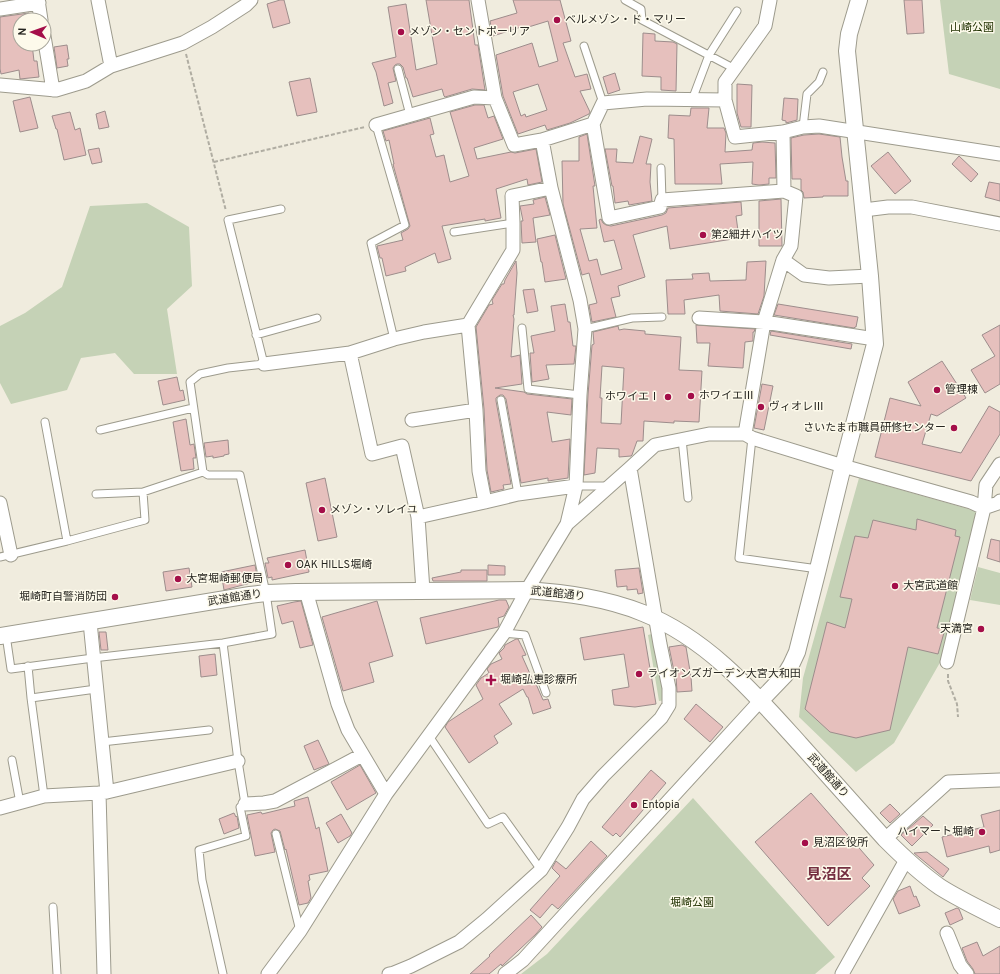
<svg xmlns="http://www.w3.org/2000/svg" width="1000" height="974" viewBox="0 0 1000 974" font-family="Overpass,'Noto Sans JP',sans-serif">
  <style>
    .green { fill: #c5d2b6 }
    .building { fill: #e6c0bd; stroke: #9d8d8c; fill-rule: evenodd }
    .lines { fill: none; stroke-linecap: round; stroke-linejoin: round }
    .service-casing { stroke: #9d9b8d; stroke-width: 9 }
    .minor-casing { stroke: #9d9b8d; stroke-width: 15 }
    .tertiary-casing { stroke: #9d9b8d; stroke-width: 18 }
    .path { stroke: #b0ada2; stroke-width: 2; stroke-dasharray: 4 2; stroke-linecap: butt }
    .service { stroke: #fff; stroke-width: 7 }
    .minor { stroke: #fff; stroke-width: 13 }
    .tertiary { stroke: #fff; stroke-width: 16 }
    .poi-dot { fill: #a40e49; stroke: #fdfaeb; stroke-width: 1.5 }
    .labels { text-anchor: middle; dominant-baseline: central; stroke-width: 3; stroke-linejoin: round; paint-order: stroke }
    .poi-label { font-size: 11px; fill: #272621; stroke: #fdfaeb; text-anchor: start }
    .park-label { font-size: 11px; fill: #203101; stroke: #fdfaeb }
    .street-label { font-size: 11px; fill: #272621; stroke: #fdfaeb }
    .district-label { font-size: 15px; font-weight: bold; fill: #742e40; stroke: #fdfaeb }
  </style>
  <rect width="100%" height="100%" fill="#f0ecde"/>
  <path class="green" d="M940,0h60v89l-51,-15z
    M147,203l42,24 3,59 -25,23 10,65h-43l-19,-21 -34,5 -14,32 -56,14 -11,-21v-57l25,-13 37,-26 28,-81z
    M859,478l120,34 -37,147 -48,84 -38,29 -57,-55 4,-39z
    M978,567l22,6v32l-30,-5z
    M655,633l12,67 -8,1 -11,-66z
    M693,798l142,159 -20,17h-294l26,-20z"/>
  <path class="building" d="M280,0h4l6,23 -17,5 -6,-24z
    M426,0h43l6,45h3l7,45 -13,-1 -27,8 -1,-1 -2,-7 -29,8 -6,-19h-1l-3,-11 -3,-3h-3l-2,1 -2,3 3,13 -8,2 5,20 -9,3 -8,-34 -4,-9 24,-6 -8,-50 18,-3 10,66 21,-6z
    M513,0h47l11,41 -8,2 12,34 12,-3 4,15 -11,2 10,21 -1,2 -19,9 -23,7 -2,-5 -27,9 -15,-38 -7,-41 36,-12 7,24 19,-6 -10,-40 -26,8 -1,-2 -28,9 -3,-15 27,-8zM538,84l9,26 -21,7 -1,-3 -4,2 -8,-24z
    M904,0h18l2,33 -17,1z
    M29,13l1,7h-10v25l12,-1 2,17h3l2,16 -19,2 -1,-9 -18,4 -1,-5v-52z
    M643,33l12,1v7l18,1 4,2 -1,47 -15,-1v-13l-19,-1z
    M67,45l2,14h-2l1,7 -11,2 -3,-21z
    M615,73l5,17 -12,4 -5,-17z
    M310,78l7,34 -20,4 -8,-34z
    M737,84l15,1 -1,42h-10l-4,-14z
    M30,97l8,31 -18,4 -7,-31z
    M784,98l14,1 -1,21 -11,3v-2l-4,-1z
    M475,105h9l4,13 6,-2 9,23 -29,9 3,11 34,-7 4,1 21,-4 6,33 -14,3 -1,-6 -31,10 5,29 -16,3v-2l-43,7 9,33 -13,4 -3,-10 -30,14 1,4 -20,5 -4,-18h-2l-3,-12 26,-6 -2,-7 7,-4 2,-3 -16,-58 -1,-4h1l-5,-24 -3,1 -3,-10 47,-13 4,16 -4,1 6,22 8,-2 6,27 19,-6 -19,-64z
    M691,108h18l-2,20h17l2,5 -1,19 27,-2 1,-7 9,-1 13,1 1,35h-7v6l-10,1 -7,-1 1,-22 -33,2 2,20h-47l-1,-45 -6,-1 1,-23 21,1z
    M105,111l4,16 -10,2 -3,-15z
    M70,112l5,18 5,-2 6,27 -22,5 -7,-31h-1l-4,-13z
    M587,134l8,52h-2l4,42 -17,1 9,32 8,-2 4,16 21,-6 -8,-29 -10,2 -5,-22 2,-1 2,4 3,2 5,1 51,-11 4,-2 2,-5 73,-6 1,13 -6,1 3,22 -69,11 -3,-23 -34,9 12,42 -27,9 2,10 -9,2 5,19 -24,5 -3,-17 8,-2 -8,-30 -7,2 -19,-71 -1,-43h17v-24z
    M819,134l21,3 2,20 4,24h2v15h-25v1l-19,1 -1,-6 -2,-2v-11h-9l-1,-41 13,-3z
    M640,136l12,3 -6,25h5l-1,18 2,19 -23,4 -1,-4 -13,2 -2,-17h-1l-7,-37h12l-1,13 17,1z
    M99,148l3,14 -10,2 -4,-14z
    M888,152l23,29 -16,13 -24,-28z
    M959,156l19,18 -7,8 -19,-18z
    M989,182l11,2v17l-15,-4z
    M545,197l5,18 -17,3 3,24 -14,1 -1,-22h2l-3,-15 14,-2 -1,-4z
    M781,199l1,47h-23v-45z
    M555,235l11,44 -21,3 -3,-20h-1l-4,-23z
    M516,261l1,12 -3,42h-1l1,4 -3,38 9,-2 2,29 -27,4 29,4 3,2 45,5 -1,16 -24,-3 5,30 18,-3 -2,39 -20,3v-3l-27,5 -15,-84 -3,-4h-3l-4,3v3l15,83 -8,1 1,4 -13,3 -4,-22 -3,-61 -8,-82 13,-22 4,-1 -1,-4 10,-16h2l1,-4z
    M766,261l-2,35 -6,18 -38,-3 -1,-16 -35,5 1,14h-17l-2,-34 27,-1 -1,-5 17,-1 1,8 36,-1 1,-18z
    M534,289l4,22 -11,2 -4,-23z
    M565,304l3,18h2l3,24h3l-2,18 -28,1 3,14 -17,3 -2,-29h4l-3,-17 24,-5 -4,-25z
    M778,304l80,13 -2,10h-1l-1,1 -80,-13z
    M696,325l59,4 -1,3h-1v9l-8,1 -2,26 -35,-2 2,-23h-13z
    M1000,325v59l-15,9 -14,-23 24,-14 -13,-21z
    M618,326l1,4 5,-1 21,2v3l36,3 -2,33 23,1 -3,51 -25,-1v2l-30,-2 -1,20h-6l-5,14 -1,1 -12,1v-8l-22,-1 -2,25 -11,2 4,-80 4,-50 2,-1 -1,-12zM602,366l22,2 -3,56 -20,-1 1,-25h-2z
    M771,331l81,13 -1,5 -81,-14z
    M942,361l24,37 -29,18 -6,-2 -9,30 39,9 28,-47 11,6v22l-29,47 -96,-24 15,-59 31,8 -13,-24z
    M177,377l3,14 3,-1 2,10 -22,5 -5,-24z
    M762,384l11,2 -9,44 -10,-2z
    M186,419l4,26 4,-1 2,14h-3l1,11 -13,2 -8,-49z
    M228,440l1,14 -5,1v1l-11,2v-2l-7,1 -2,-14z
    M325,478l12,59 -19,4 -12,-58z
    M917,519l39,11 -1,6 5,1 -23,91 8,1 -7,25 -30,-7 -18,83 -34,8 -26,-6 -25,-23 22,-87 18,6 7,-29 -12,-2 15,-61 13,2 5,-18 43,10z
    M991,539l9,2v21l-13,-4z
    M305,550l4,22 -37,8v-3l-4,1 -3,-15h4l-2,-5z
    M255,565l3,16 -34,9 -3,-18z
    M488,565l17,1v9h-17z
    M189,568l3,19 -26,4 -3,-19z
    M639,568l4,25 -5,1 -1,-5 -10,1v-4l-10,1 -2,-17z
    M461,570h26v11h-54l-1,-3 29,-6z
    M499,600h7l3,7 -5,9 -6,2 1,7 -1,2 -72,17 -6,-26z
    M301,601l12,44 -13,3 -7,-27 -11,3 -5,-18 17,-4z
    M377,601l16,55 -24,7 5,19 -31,9 -21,-74z
    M643,627l13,77 -21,3 -21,-2 -2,-15 17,-3 -5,-33 -40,6 -4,-22z
    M99,632h7l2,18h-7z
    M516,639h2l8,16 -4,1 13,29 1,-1 7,16 5,-1 3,9 -18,6 -5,-17h-1l-4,-8 -24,15 13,20 -18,12 4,7 -29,20 -24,-36 3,-5 35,-23 -7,-14 5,-7 8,-5 -2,-4 4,-5 11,-5 -3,-6 5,-5 1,-3z
    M682,645l4,2 5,30 1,14 -15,1 -1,-16h-1l-6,-29z
    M215,654l2,21 -16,2 -2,-21z
    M696,704l27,23 -13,15 -26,-23z
    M318,740l11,24 -15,6 -10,-24z
    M360,765l16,28 -29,17 -16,-28z
    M651,770l15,13 -46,54 -4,-4 -3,3 -11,-9z
    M811,793l63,72 -12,13 8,8 -42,40 -73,-84z
    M308,797l8,32 3,-2 9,44 -19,4 1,5 -2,1 3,17 -3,5 -9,2 -13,-56 -1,1 -5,-19 -5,-2 -2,1 -2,3 4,19 -20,4 -8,-41 14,-3 1,2 33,-8 -1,-5z
    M890,804l10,10 -10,9 -10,-10z
    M1000,810v40l-10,3 -1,-7 -42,11 -5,-20 42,-10 -3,-12z
    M234,813l2,4 1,-1 2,12 -15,6 -5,-15z
    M341,814l11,19 -2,3 -12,7 -12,-20z
    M923,816l10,9 -21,21 -11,-11z
    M591,841l16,15 -49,53 -6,-5 -12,14 -10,-8 30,-34 -8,-8 4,-7 10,8z
    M927,852l22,17 -6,8 -29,-24z
    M910,886l4,11 2,-1 4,10 -21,8 -6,-15 5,-8z
    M957,908l2,1 4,10 -13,6 -5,-12z
    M531,915l11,12 -6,7 -34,32 -1,-2 -12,10h-19l20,-18 -1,-1z
    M977,942l6,14 17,-10v28h-25l-2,-5 -6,-8 -5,-13z"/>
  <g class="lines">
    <defs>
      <path id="service" d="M625,0l16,9 1,11 93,49
        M584,46l19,57
        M398,69l12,46
        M692,100l17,-45 28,-44
        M376,125l29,100 -34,18 23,96
        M803,127l4,-33 12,-12 4,-10
        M661,168l1,32
        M454,232l59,-9
        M522,328l6,61 52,6
        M585,329l47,-11 30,-1
        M256,335l61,-17
        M501,400l17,94
        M45,422l22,119
        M100,430l93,-22
        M752,438l-13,120 79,11
        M682,439l6,59
        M576,486h33
        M96,494l47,-2
        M0,557l67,-16 78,-21 -2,-28 60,-20
        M504,633l21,2 21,58
        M6,635l5,34 82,-11 130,-15 49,-9 -6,-41 -26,-118h-32l-5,-3 -13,-90 10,-8 28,-6 36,-4 -36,-144 53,-11
        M223,643l15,118 7,43 -5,3 6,29 -47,14 3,30 21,94
        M28,666l3,32 13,98
        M31,698l65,-9
        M429,736l59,88 15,-7 38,53
        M102,742l107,-12
        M12,760l8,43
        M276,834l24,97
        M53,907l4,67"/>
      <path id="minor" d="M38,0l3,20
        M98,0l13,66
        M478,0l17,98
        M770,0l-5,26 -40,56v18l10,37 48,-5 20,-5 16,-1 181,28
        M0,9l39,-6
        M44,36l9,54
        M0,85l56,5 30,-9 25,-15 72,-23 29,-16 34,-22 5,-5
        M593,124l16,94 51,-11 2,-7 122,-9
        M542,140l51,-16 10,-21 44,-4 78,1
        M864,210l24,-3h24l88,17
        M783,260l21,15 25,3 41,-2
        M699,318l65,4 111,17
        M468,325l8,85 3,61 6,31 33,-8 58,-8
        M350,353l22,101 30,-8 16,71 5,74
        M264,364l86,-11 44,-14 30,-7 44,-7 45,-75v-27l-1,-27 39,-8
        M412,420l64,-10
        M745,434l19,-112 19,-62 8,-14 5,-50 -12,-5 -1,-59
        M0,503l11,52
        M418,517l67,-15
        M567,524l63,-56 25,-23 54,-11h36l7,4 91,28 128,36 13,6 14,-5 2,-2
        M306,591l32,113 10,26 38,64
        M90,622l17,170
        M947,662l37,-154 2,-23 14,-21
        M245,804l19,-1 11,-2 87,-46
        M0,808l44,-12 55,-3
        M885,839l63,-57 52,-2
        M947,933l13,32 7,9
        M104,974l-5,-181 8,-1 131,-31
        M268,974l32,-43 86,-137 118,-161 23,-43 40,-66 9,-38 4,-91 5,-66 -5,-29 -29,-112 -9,-48 -28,5 -19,-47 -21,-1 -98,28
        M389,974l5,-1 17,-7 48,-24 28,-23 54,-49 27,-43 15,-28 20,-23 58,-58 8,-13v-17l-9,-44 -30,-176
        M505,974l18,-14 238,-260
        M842,974l64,-114"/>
      <path id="tertiary" d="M0,636l250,-41 16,-2 30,-1 231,-2c40,3 79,8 116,23 65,26 111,80 157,131 28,31 56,63 85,95 17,17 35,34 55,48 19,12 40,22 60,32
        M761,700l24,-25 6,-10 6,-13 21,-83 25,-103 32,-122 -5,-68 -23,-225 2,-17 10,-34"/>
    </defs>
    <use href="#service" class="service-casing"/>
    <use href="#minor" class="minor-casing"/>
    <use href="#tertiary" class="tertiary-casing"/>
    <path class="path" d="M186,54l40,157
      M214,162l151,-35
      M948,674v7l9,23 1,13"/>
    <use href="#service" class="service"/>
    <use href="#minor" class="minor"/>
    <use href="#tertiary" class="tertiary"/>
  </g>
  <g class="poi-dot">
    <circle cx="557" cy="20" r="4"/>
    <circle cx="401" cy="32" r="4"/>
    <circle cx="703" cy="235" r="4"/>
    <circle cx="937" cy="390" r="4"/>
    <circle cx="691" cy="396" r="4"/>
    <circle cx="668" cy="397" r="4"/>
    <circle cx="761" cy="407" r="4"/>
    <circle cx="954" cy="428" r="4"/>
    <circle cx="322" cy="510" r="4"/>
    <circle cx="288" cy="565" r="4"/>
    <circle cx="178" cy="579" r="4"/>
    <circle cx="895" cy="586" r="4"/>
    <circle cx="115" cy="597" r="4"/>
    <circle cx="981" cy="629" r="4"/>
    <circle cx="639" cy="674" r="4"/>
    <path d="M489 674h4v4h4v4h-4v4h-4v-4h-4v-4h4z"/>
    <circle cx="634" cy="805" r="4"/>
    <circle cx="982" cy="832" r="4"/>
    <circle cx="805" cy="843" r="4"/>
  </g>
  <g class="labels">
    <g class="poi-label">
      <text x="565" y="20">ベルメゾン・ド・マリー</text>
      <text x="409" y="32">メゾン・セントポーリア</text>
      <text x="711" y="235">第2細井ハイツ</text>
      <text x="945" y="390">管理棟</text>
      <text x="699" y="396">ホワイエⅢ</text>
      <text x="660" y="397" text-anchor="end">ホワイエⅠ</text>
      <text x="769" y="407">ヴィオレⅢ</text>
      <text x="946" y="428" text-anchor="end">さいたま市職員研修センター</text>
      <text x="330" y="510">メゾン・ソレイユ</text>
      <text x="296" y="565">OAK HILLS堀崎</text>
      <text x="186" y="579">大宮堀崎郵便局</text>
      <text x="903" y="586">大宮武道館</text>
      <text x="107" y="597" text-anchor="end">堀崎町自警消防団</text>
      <text x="973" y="629" text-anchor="end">天満宮</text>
      <text x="647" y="674">ライオンズガーデン大宮大和田</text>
      <text x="500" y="680">堀崎弘恵診療所</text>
      <text x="642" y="805">Entopia</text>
      <text x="974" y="832" text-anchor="end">ハイマート堀崎</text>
      <text x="813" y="843">見沼区役所</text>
    </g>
    <g class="park-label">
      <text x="972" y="28">山崎公園</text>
      <text x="692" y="903">堀崎公園</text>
    </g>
    <g class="street-label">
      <text transform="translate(558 594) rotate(6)">武道館通り</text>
      <text transform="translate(235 598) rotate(-9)">武道館通り</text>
      <text transform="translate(828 776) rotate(48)">武道館通り</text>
    </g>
    <g class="district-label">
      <text x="829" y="875">見沼区</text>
    </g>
  </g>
  <g transform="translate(32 32) rotate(272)"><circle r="19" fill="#fdfaeb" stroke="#a7a59a"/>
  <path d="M0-3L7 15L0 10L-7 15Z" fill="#a40e49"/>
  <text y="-6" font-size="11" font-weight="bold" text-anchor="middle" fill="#272621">N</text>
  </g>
</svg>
